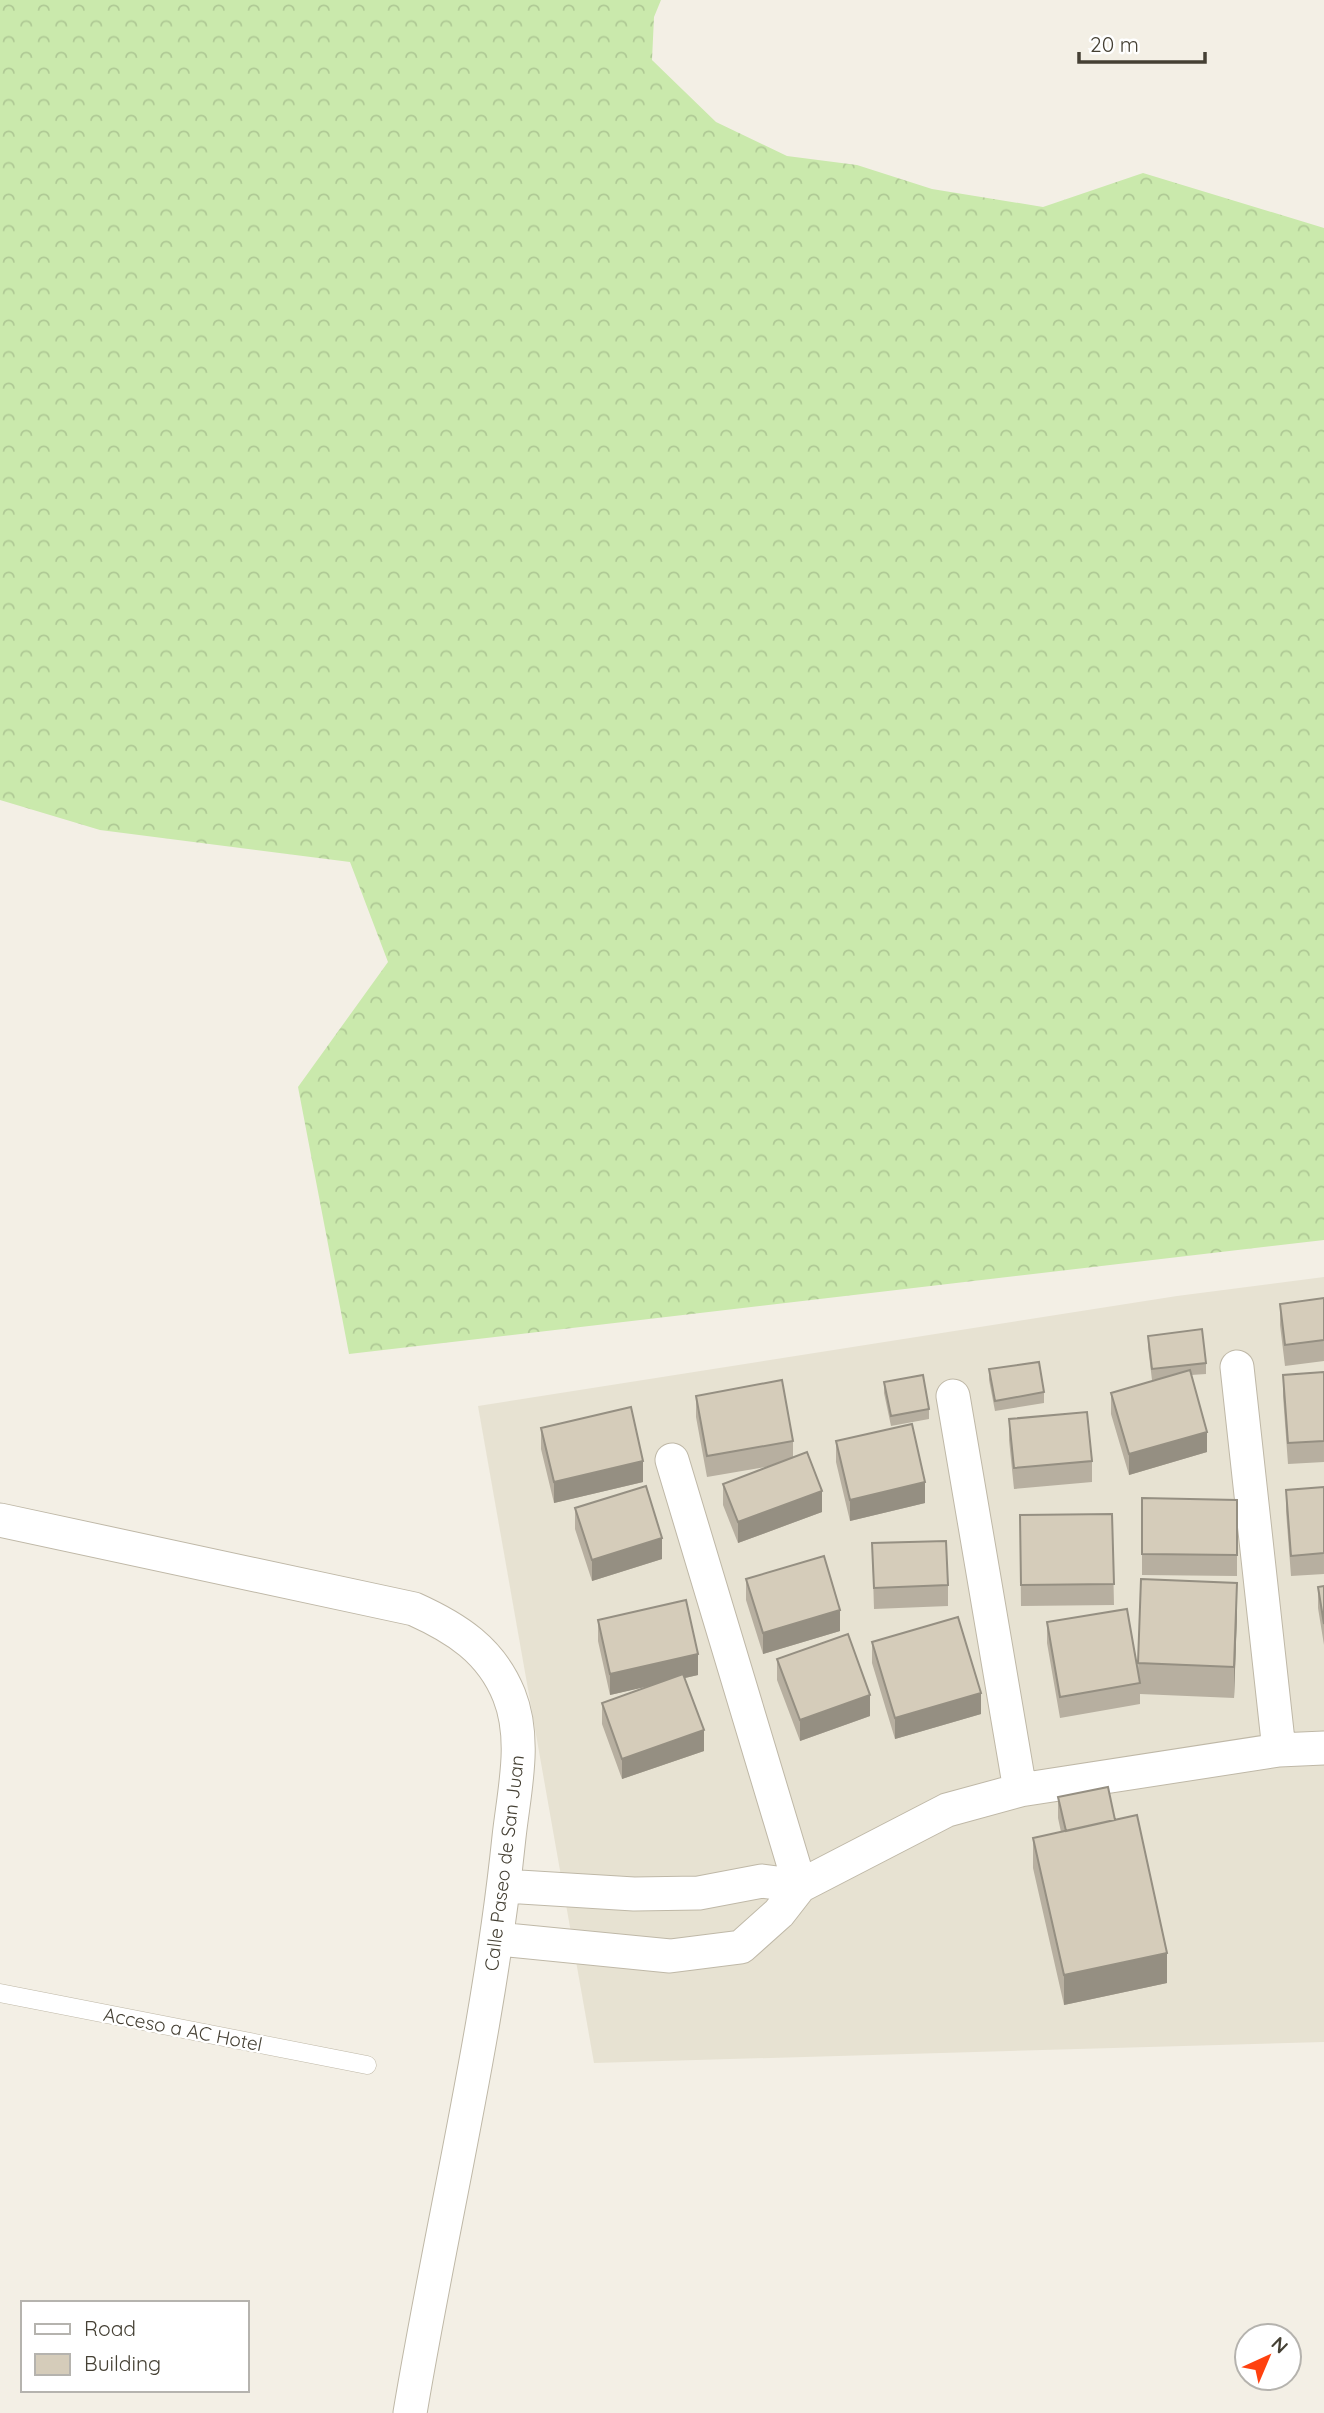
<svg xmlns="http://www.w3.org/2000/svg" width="1324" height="2413" viewBox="0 0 1324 2413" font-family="Quicksand,sans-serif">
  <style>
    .residential { fill: #e7e2d2 }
    .forest { fill: url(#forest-crowns) }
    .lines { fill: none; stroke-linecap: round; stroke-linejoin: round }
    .lane-casing { stroke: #bfb8a7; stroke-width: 19 }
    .street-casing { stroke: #bfb8a7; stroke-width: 35 }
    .lane { stroke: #fff; stroke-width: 18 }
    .street { stroke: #fff; stroke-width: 33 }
    .wall { fill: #b7afa0 }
    .shaded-wall { fill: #958f82 }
    .building { fill: #d5ccba; stroke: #958f82; stroke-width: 2 }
    .labels { text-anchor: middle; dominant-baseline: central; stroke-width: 5; stroke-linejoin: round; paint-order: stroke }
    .street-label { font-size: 19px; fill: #454034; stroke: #fff }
  </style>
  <defs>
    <pattern id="forest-crowns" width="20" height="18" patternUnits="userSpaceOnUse" patternTransform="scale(1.75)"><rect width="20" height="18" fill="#cae9ac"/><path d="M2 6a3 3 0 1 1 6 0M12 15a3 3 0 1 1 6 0" fill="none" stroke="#afc995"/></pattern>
  </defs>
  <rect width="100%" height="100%" fill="#f3efe5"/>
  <path class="residential" d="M1324,1277v765l-730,21 -116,-657 699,-110z"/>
  <path class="forest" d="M0,0h661l-7,17 -2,43 64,62 71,34 70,9 75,24 111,18 100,-34 181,55v1012l-975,114 -51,-267 90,-125 -38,-100 -250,-32 -100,-30z"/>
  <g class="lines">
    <defs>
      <path id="lane" d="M0,1993l367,72"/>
      <path id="street" d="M1237,1367l42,383
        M953,1396l67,394
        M672,1460l128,426
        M0,1520l414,89c42,19 77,41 95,86 18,45 5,96 0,142 -20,194 -67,384 -99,576
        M504,1886l130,8 65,-1 63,-12 38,5
        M498,1939l172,17 71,-9 38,-34 21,-27 147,-76 73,-20 259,-40 45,-2"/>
    </defs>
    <use href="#lane" class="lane-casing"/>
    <use href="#street" class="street-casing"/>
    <use href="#lane" class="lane"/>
    <use href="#street" class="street"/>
  </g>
  <path class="wall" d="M1324,1298v63l-39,5 -5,-41v-21z
    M1148,1336l58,27v11l-15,1 16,77 -78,23 -18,-61v-21l48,-14 -7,1 -4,-33z
    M989,1369l55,23v11l-49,8 -6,-31z
    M1324,1372v90l-36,2 -5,-68v-21z
    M884,1382l45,27v10l-38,7 -7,-33z
    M696,1396l97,45v16l29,55 -84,31 -15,-38v-21l48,-18 -64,11 -11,-60z
    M1009,1419l83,42v21l-78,7 -5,-49z
    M541,1428l102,54 -89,21 -13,-54z
    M836,1441l89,62 -75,18 -14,-59z
    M1324,1487v87l-33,2 -5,-65v-21z
    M1142,1498l95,2v76l-95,-1z
    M575,1508l87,51 -70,22 -17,-52z
    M1112,1514l2,91 -93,1 -1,-91z
    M872,1543l76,42v21l-74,3z
    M746,1579l94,52 -77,23 -17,-54z
    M1141,1579l96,35 -3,84 -94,-4v10l-80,14 -13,-75v-21l91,50z
    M1324,1586v59l-6,-37v-21z
    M598,1620l100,55 -13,3 19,73 -82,28 -20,-55v-21l50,-18 -42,10 -12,-54z
    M872,1642l109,72 -86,25 -23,-76z
    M777,1659l93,57 -70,25 -23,-61z
    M1058,1797l57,23 52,163 -103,22 -31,-137v-30l28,-6 -3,-14z"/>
  <path class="shaded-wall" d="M1207,1432v20l-78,23v-21z
    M643,1461v21l-89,21v-21z
    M925,1482v21l-75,18v-21z
    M822,1491v21l-84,31v-21z
    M662,1538v21l-70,22v-21z
    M1237,1583v31l-3,84v-31z
    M840,1610v21l-77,23v-21z
    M698,1654v21l-88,20v-21z
    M981,1693v21l-86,25v-21z
    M870,1695v21l-70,25v-21z
    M704,1730v21l-82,28v-20z
    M1167,1953v30l-103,22v-30z"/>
  <path class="building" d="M1324,1298v42l-39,5 -5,-41z
    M1202,1329l4,34 -54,6 -4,-33z
    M1039,1362l5,30 -49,9 -6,-32z
    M1190,1370l17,62 -78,22 -18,-61z
    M1324,1372v69l-36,2 -5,-68z
    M923,1375l6,34 -38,7 -7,-34z
    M782,1380l11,61 -86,15 -11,-60z
    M631,1407l12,54 -89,21 -13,-54z
    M1087,1412l5,49 -78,7 -5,-49z
    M912,1424l13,58 -75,18 -14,-59z
    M807,1452l15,39 -84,31 -15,-38z
    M646,1486l16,52 -70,22 -17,-52z
    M1324,1487v66l-33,3 -5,-66z
    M1142,1498l95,2v55l-95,-1z
    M1112,1514l2,70 -93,1 -1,-70z
    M946,1541l2,44 -74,3 -2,-45z
    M824,1556l16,54 -77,23 -17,-54z
    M1141,1579l96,4 -3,84 -96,-4z
    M1324,1586v38l-6,-37z
    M686,1600l12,54 -88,20 -12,-54z
    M1127,1609l13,74 -80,14 -13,-75z
    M958,1617l23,76 -86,25 -23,-76z
    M848,1634l22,61 -70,25 -23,-61z
    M683,1674l21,56 -82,29 -20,-56z
    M1108,1787l7,33 -49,11 -8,-34z
    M1137,1815l30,138 -103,22 -31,-137z"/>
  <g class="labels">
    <g class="street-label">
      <text transform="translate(504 1863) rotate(-83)">Calle Paseo de San Juan</text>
      <text transform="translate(183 2029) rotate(11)">Acceso a AC Hotel</text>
    </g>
  </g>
  <rect x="21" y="2301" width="228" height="91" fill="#ffffff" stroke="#b5b3ae" stroke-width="2"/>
  <rect x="35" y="2324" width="35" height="10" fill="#ffffff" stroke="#b5b3ae" stroke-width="2"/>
  <text x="84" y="2336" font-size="21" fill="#454034">Road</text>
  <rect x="35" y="2354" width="35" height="21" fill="#d5ccba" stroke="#b5b3ae" stroke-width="2"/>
  <text x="84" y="2371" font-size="21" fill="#454034">Building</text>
  <g transform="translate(1268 2357) rotate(44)"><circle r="33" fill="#ffffff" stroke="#b5b3ae" stroke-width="2"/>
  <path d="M0-5L12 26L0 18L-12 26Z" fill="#ff410f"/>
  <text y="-10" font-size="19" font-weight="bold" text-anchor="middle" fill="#454034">N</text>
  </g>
  <path d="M1079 52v10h126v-10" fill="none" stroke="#454034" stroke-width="3.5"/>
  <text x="1090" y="52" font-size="21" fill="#454034" stroke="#ffffff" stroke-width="5" paint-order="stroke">20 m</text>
</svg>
